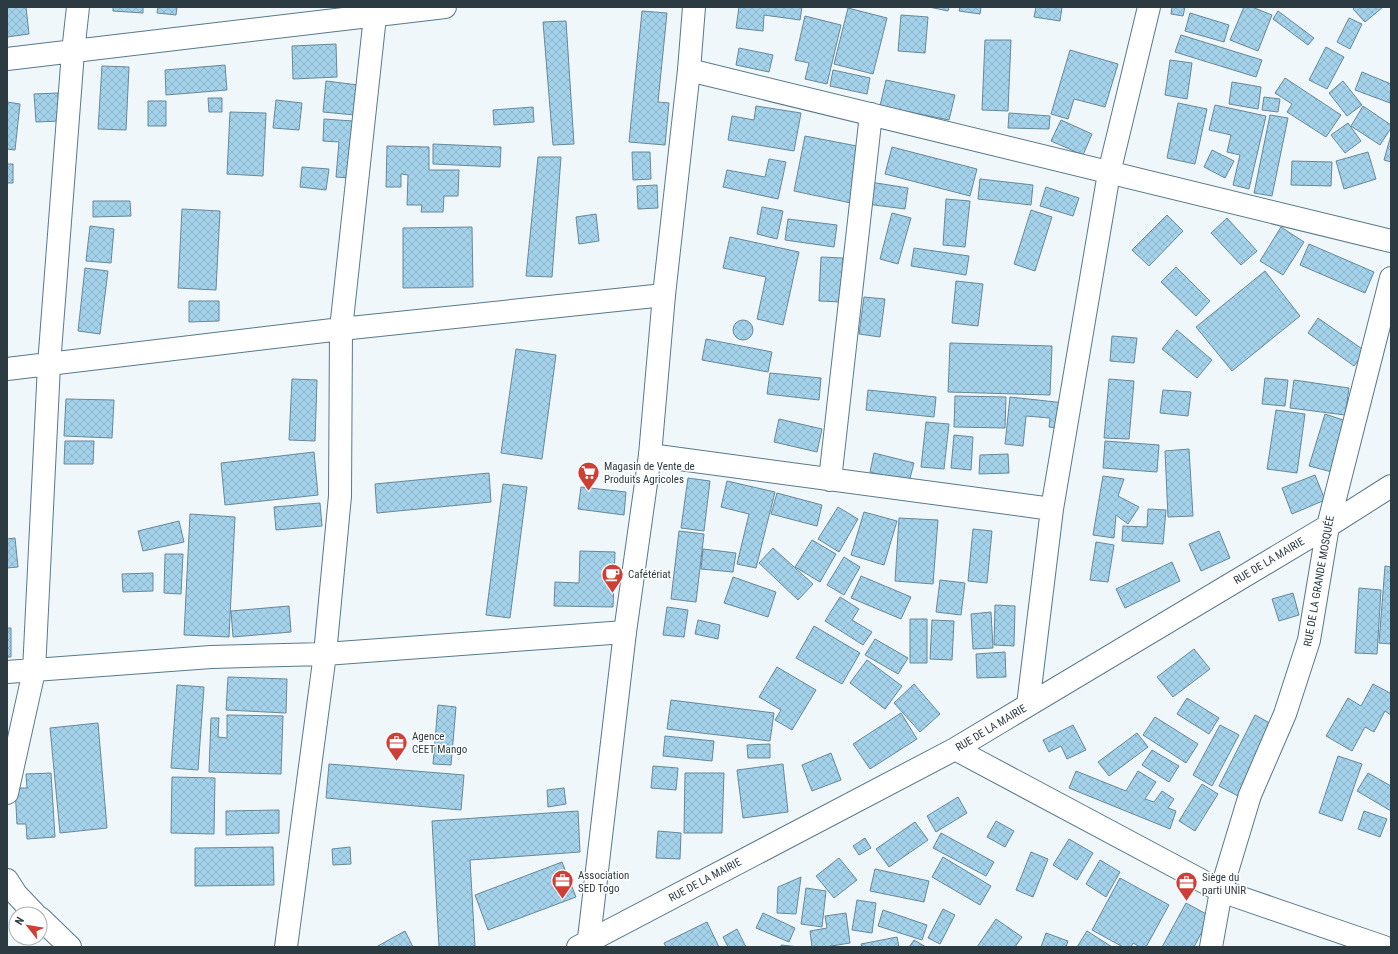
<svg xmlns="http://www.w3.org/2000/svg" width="1398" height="954" viewBox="0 0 1398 954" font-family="'Roboto Condensed',sans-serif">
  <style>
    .building { fill: url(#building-cross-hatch); stroke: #689 }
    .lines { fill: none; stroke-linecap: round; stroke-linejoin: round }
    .street-casing { stroke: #58798b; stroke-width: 24 }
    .secondary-casing { stroke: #58798b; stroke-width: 24 }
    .street { stroke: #fff; stroke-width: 22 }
    .secondary { stroke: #fff; stroke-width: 22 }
    .labels { text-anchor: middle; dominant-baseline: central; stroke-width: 3; stroke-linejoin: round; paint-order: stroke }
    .poi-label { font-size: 11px; fill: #2c3a42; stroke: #fff; text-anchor: start }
    .street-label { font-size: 11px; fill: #2c3a42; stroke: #fff }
  </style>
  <defs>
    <pattern id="building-cross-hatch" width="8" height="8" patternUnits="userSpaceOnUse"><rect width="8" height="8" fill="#a4d2ea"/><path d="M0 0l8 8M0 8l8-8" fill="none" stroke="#8db5ca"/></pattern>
  </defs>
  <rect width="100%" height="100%" fill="#f0f7fb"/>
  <path class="building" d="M7,7h19l3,27 -22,3z
    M113,7h30v6l-30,-2z
    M158,7h19l-1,8 -19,-2z
    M739,7h63l-2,13 -36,-5 -1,16 -27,-3z
    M929,7h20l-1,4z
    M960,7h21l-1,7 -21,-3z
    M1036,7h26l-2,14 -26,-4z
    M1172,7h13l-2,9 -12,-2z
    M1244,7h8l20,8 -14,36 -28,-11z
    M1355,7h28l-18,15 -12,-13z
    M848,8l39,10 -14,56 -39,-10z
    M642,11l25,2 -9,89 11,1 -4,42 -36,-3z
    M1278,11l36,27 -6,7 -35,-26z
    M1190,13l39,12 -5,17 -39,-11z
    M901,15l27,2 -3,36 -27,-2z
    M805,16l36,9 -14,59 -22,-5 4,-16 -14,-3z
    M1349,18l13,6 -12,25 -13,-7z
    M566,21l8,123 -21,1 -10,-123z
    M1181,35l81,25 -6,17 -81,-25z
    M985,40h26l-3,71 -26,-1z
    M336,44l1,33 -44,2 -1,-33z
    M1326,47l18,10 -17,32 -18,-9z
    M739,48l34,7 -4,17 -33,-7z
    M1070,50l48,14 -13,43 -31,-8 -6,20 -17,-5z
    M1170,60l22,3 -5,36 -22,-4z
    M225,65l2,25 -61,5 -1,-25z
    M102,66l27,1 -3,63 -28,-1z
    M833,70l37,8 -3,16 -37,-8z
    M1362,72l29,12 -1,19 -35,-13z
    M1285,78l56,37 -15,22 -39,-25 5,-8 -17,-11z
    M886,80l69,15 -6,25 -69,-14z
    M326,81l32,4 -3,30 -32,-3z
    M1343,81l19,24 -15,11 -18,-23z
    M1232,82l29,5 -3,22 -29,-5z
    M58,93l2,28 -24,1 -2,-28z
    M1264,97l16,2 -2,13 -16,-2z
    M208,98h14v14h-13z
    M276,100l26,3 -3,27 -26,-2z
    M148,101h18v25h-18z
    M7,102l13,2 -5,46 -8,-1z
    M1178,103l29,6 -12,55 -28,-6z
    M1215,105l51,11 -17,73 -16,-4 7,-30 -13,-3 4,-17 -22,-5z
    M756,106l45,7 -7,38 -66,-11 4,-24 22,4z
    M1363,106l28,19v3l-11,17 -29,-19z
    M533,107l1,15 -40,3 -1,-15z
    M230,112l36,1 -3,63 -36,-2z
    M1009,113l41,3 -1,13 -41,-1z
    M1270,115l18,3 -16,78 -18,-3z
    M324,119l29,2 -4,57 -13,-1 3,-35 -16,-1z
    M1061,120l31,14 -9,21 -32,-14z
    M1348,123l13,18 -16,12 -14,-18z
    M1391,135v27l-7,-2z
    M805,136l57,11 -11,56 -57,-12z
    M433,144l68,3 -1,20 -67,-3z
    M387,146l42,1v23h30l-1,26h-14l-1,16h-22l1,-7h-15l1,-30 -7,-1v13h-15z
    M892,147l85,22 -7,27 -85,-22z
    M1212,150l22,11 -9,17 -21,-11z
    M632,152h18l1,27 -18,1z
    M1368,152l8,27 -32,10 -8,-28z
    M538,157h23l-9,120 -26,-1z
    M769,159l17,3 -8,37 -55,-12 4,-17 38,7z
    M1292,161l40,1 -1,24 -40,-1z
    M7,164h6v19h-6z
    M302,167l27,2 -3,21 -26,-3z
    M980,179l53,6 -2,20 -53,-6z
    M870,182l38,6 -3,21 -38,-5z
    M657,185l1,23 -20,1 -1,-23z
    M1046,187l33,11 -6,18 -33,-10z
    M946,199l24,2 -5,46 -22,-2z
    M93,201h37l1,15 -38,1z
    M762,207l21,4 -6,28 -20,-5z
    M182,209l38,2 -4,79 -38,-2z
    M1031,210l21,7 -17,54 -21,-7z
    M892,213l19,5 -13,46 -18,-5z
    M596,214l3,27 -20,3 -3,-27z
    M1167,215l16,16 -34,35 -17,-16z
    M1227,218l30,33 -16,14 -30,-32z
    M788,219l49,6 -3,22 -49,-7z
    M90,226l24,3 -3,34 -25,-2z
    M472,227l1,60 -70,1v-60z
    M1281,227l23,15 -21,33 -23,-14z
    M730,237l69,15 -16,73 -26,-6 9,-42 -43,-9z
    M1309,244l65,28 -9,21 -65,-28z
    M914,248l55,8 -3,19 -55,-9z
    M821,257l22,1 -2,44 -22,-1z
    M1176,267l34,34 -14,15 -35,-34z
    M85,268l23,3 -8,63 -22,-3z
    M1265,271l35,45 -68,55 -36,-44z
    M956,281l27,3 -5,42 -26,-3z
    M864,297l21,2 -5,38 -21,-3z
    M189,301h30v20l-30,1z
    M1318,318l47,33 -11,15 -46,-33z
    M733 330a10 10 0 1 1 20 0a10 10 0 1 1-20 0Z
    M1177,330l35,30 -15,18 -35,-29z
    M1112,336l25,2 -3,25 -24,-2z
    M706,339l66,13 -4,20 -66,-12z
    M950,343l102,3 -2,49 -102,-3z
    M516,349l40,6 -14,104 -41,-6z
    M770,373l51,5 -2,22 -52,-6z
    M1265,378l23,2 -3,26 -23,-2z
    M292,379l25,1 -2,61 -26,-1z
    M1109,379l25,2 -5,58 -25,-1z
    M1294,380l55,8 -4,27 -55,-7z
    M868,390l68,7 -2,20 -68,-7z
    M1163,390l28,2 -3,24 -28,-3z
    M955,396l51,1 -1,31 -51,-1z
    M1010,397l55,6 -3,26 -13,-2 1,-9 -24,-2 -3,30 -18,-2z
    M66,399l48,1 -2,38 -48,-2z
    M1276,410l29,4 -8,59 -30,-4z
    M1325,414l21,7 -14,51 -23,-6z
    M779,419l43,10 -5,23 -43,-10z
    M926,422l23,2 -5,45 -23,-2z
    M954,435l19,2 -2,33 -20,-2z
    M65,441h29l-1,23h-29z
    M1105,441l54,4 -2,27 -54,-4z
    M1189,449l4,67 -25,1 -3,-66z
    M314,452l4,43 -93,10 -4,-42z
    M874,453l40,10 -5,19 -39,-10z
    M1008,454l1,19 -30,1 1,-19z
    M489,473l2,29 -114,11 -2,-29z
    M1315,475l10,25 -33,14 -10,-26z
    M1103,476l21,3 -6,17 21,11 -11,17 -12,-9 -2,23 -21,-3z
    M688,478l22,3 -6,50 -23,-3z
    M727,481l48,11 -19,76 -19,-4 12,-50 -28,-7z
    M503,484l24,3 -17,131 -24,-3z
    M581,487l45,5 -2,23 -46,-6z
    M777,493l45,12 -5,21 -46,-12z
    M320,503l2,23 -46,4 -2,-23z
    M838,507l20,12 -19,33 -21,-13z
    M1148,509l18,1 -3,34 -41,-3 1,-15 24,1z
    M864,512l33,9 -13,44 -33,-10z
    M190,514l45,3 -6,120 -45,-2z
    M899,518l39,2 -5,64 -38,-3z
    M179,521l5,21 -41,9 -5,-20z
    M973,529l19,2 -5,52 -19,-2z
    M679,531l25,3 -8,68 -25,-3z
    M1219,531l11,27 -29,13 -12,-27z
    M15,538l3,29 -11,1v-29z
    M812,540l24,14 -16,28 -25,-15z
    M1096,542l18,3 -6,37 -18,-2z
    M773,548l40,36 -15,16 -39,-37z
    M703,549l33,4 -3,19 -32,-3z
    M580,551l35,1 -2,55 -59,-1 1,-24 24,1z
    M165,554h18l-2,40 -17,-1z
    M844,557l16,10 -16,28 -17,-10z
    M1172,562l8,19 -55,27 -9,-19z
    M1385,566l6,1v77l-12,-1z
    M153,573v18l-30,1 -1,-18z
    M861,576l50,21 -10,22 -50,-21z
    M733,577l43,15 -8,25 -44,-14z
    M940,580l25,3 -4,32 -25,-3z
    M1359,588l22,2 -4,64 -22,-1z
    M1293,593l6,22 -20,6 -7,-22z
    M840,597l19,12 -7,11 20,12 -9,13 -38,-24z
    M995,605l20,1 -1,40 -20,-1z
    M289,606l2,26 -58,5 -2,-26z
    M667,607l21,3 -4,27 -21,-2z
    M991,612l2,36 -20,1 -2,-35z
    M910,619h17v44h-17z
    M698,620l22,5 -2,14 -23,-5z
    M932,620l22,1 -2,39 -22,-1z
    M814,626l46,27 -18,31 -46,-26z
    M7,628h4v29h-4z
    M875,639l33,19 -10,16 -33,-19z
    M1194,649l16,20 -37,28 -16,-20z
    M1005,652l1,25 -29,1 -1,-24z
    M867,660l35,26 -17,23 -35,-26z
    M777,667l39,23 -24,40 -17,-10 6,-10 -22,-13z
    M228,677l59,2 -1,34 -60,-3z
    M914,684l26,30 -20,18 -26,-29z
    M1373,684l17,9 1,-2v24l-6,-4 -11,21 -9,-5 -13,24 -26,-15 22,-38 13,8z
    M177,685l27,2 -6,83 -27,-2z
    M1187,698l32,20 -10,16 -32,-20z
    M671,700l103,13 -4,28 -103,-12z
    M438,705l18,2 -5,58 -18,-1z
    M901,713l16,26 -47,30 -17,-25z
    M227,715l56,1 -2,58 -72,-2 2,-54h8l-1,19 9,1z
    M1255,715l22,12 -37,70 -21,-11z
    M1155,717l43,27 -12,19 -43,-28z
    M98,723l9,105 -47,5 -10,-105z
    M1073,725l13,25 -19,9 -6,-13 -12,6 -6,-12z
    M1220,725l19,10 -27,51 -19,-11z
    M1137,733l11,14 -39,29 -11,-14z
    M665,736l49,5 -2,20 -49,-5z
    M770,744v14h-22l-1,-13z
    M1152,750l27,16 -10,16 -27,-17z
    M831,753l10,27 -29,11 -10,-26z
    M1338,756l24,8 -20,57 -23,-8z
    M329,764l135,11 -3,35 -135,-12z
    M783,764l5,48 -45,6 -6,-48z
    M653,766l25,2 -2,22 -25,-2z
    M1076,771l50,20 12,-20 18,11 -11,17 9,3 8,-11 12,8 -6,9 8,3 -6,18 -101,-41z
    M51,773l4,64 -28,2 -1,-15h-9l-2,-36h12l-1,-14z
    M685,773h39l-2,60h-38z
    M1368,773l23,13v25l-34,-20z
    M172,777l43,1 -1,56 -43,-1z
    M1202,784l16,10 -23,37 -16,-10z
    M564,788l2,16 -18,3 -1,-17z
    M958,797l9,16 -31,19 -9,-16z
    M279,810v23l-53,2v-24z
    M578,811l2,41 -110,8 5,87h-36l-7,-126z
    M1364,811l23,8 -7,18 -22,-8z
    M996,821l18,10 -9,16 -18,-10z
    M915,822l13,18 -39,27 -13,-18z
    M658,831l23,2 -1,26 -24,-1z
    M941,833l53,29 -8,14 -53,-28z
    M865,838l6,10 -12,7 -6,-9z
    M1069,839l24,14 -16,27 -24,-15z
    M273,847l1,38 -79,1v-38z
    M350,847l1,17 -18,1 -1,-16z
    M1031,852l17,7 -15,38 -17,-7z
    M943,857l48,29 -11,19 -48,-28z
    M839,858l18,22 -23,18 -18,-22z
    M1100,860l20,12 -14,25 -20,-13z
    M562,862l14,35 -88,33 -13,-35z
    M875,869l54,12 -5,21 -54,-11z
    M801,877l-5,37 -19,-1 1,-26z
    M1120,878l49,27 -23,42h-6l-7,-4 -2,4h-8l-31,-17z
    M806,888l20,3 -4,36 -21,-3z
    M857,900l19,3 -4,30 -20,-3z
    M1186,903l24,13 -16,31h-32z
    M943,909l12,6 -15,29 -12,-6z
    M883,910l44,15 -5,15 -44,-14z
    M763,913l32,15 -6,14 -33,-14z
    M846,913l4,30 -25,4h-13l-2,-16 17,-3 -2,-12z
    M996,919l26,18 -7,10h-38z
    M707,922l12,25h-53l-2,-4z
    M737,929l9,18h-18l-5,-10z
    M405,931l8,16h-37z
    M1087,931l25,16h-35z
    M1046,933l22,8 -2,6h-25z
    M897,937l2,10h-37l-1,-3z
    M914,940l12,7h-17z
    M781,945l18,2h-18z"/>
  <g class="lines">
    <defs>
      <path id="street" d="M7,59l438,-52
        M689,70l702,171
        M7,369l334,-40 323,-34
        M650,455l402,54
        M830,480l41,-366
        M7,672l204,-15 114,-3 300,-22
        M1028,705l24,-196 57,-336 40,-166
        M955,749l266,142 163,56
        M7,793l27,-122 15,-306 24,-313 5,-45
        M7,880l9,14 19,20
        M40,918l30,29
        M286,947l39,-293 15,-158 1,-167 35,-322
        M578,947l377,-198 373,-223 63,-40
        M1211,947l10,-56 29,-96 35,-81 24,-74 19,-114 63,-248"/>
      <path id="secondary" d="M588,947l37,-315 25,-177 14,-160 25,-225 5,-63"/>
    </defs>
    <use href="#street" class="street-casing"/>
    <use href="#secondary" class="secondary-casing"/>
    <use href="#street" class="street"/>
    <use href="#secondary" class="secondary"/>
  </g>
  <defs>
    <symbol id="supermarket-pin" viewBox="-11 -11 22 30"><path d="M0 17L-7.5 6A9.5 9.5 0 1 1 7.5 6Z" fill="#cd3f37" stroke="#fff"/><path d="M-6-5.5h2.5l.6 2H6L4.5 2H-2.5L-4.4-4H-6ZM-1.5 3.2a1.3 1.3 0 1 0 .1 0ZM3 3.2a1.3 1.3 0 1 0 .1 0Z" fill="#fff"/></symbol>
    <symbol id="cafe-pin" viewBox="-11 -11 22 30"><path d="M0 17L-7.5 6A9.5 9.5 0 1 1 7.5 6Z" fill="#cd3f37" stroke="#fff"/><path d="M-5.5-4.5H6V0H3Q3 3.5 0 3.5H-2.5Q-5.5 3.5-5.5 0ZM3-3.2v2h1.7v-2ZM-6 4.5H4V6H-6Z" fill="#fff"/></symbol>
    <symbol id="office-pin" viewBox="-11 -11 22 30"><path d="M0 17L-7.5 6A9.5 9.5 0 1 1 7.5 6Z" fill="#cd3f37" stroke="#fff"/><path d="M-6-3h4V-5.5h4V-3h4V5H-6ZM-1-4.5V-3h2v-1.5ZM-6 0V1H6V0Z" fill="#fff"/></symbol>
  </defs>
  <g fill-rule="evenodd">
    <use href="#supermarket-pin" x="576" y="460" width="25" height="34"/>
    <use href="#cafe-pin" x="600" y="562" width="25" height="34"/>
    <use href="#office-pin" x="384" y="730" width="25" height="34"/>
    <use href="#office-pin" x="550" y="868" width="25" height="34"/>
    <use href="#office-pin" x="1174" y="870" width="25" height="34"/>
  </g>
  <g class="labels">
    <g class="poi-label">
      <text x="604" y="466">Magasin de Vente de<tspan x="604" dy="13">Produits Agricoles</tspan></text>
      <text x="628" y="574">Cafétériat</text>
      <text x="412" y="736">Agence<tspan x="412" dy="13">CEET Mango</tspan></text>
      <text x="578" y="875">Association<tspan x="578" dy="13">SED Togo</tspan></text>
      <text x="1202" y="877">Siège du<tspan x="1202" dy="13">parti UNIR</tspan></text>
    </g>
    <g class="street-label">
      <text transform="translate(1269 561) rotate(-31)">RUE DE LA MAIRIE</text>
      <text transform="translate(1319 581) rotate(-80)">RUE DE LA GRANDE MOSQUÉE</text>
      <text transform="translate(991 728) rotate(-31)">RUE DE LA MAIRIE</text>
      <text transform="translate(705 880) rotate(-28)">RUE DE LA MAIRIE</text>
    </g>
  </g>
  <rect width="1398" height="954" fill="none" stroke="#2c3a42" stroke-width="16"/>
  <g transform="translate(28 926) rotate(301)"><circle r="19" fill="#ffffff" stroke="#abb0b3"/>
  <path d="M0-3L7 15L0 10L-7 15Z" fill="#cd3f37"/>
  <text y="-6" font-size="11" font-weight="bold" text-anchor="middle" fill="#2c3a42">N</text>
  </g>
</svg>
